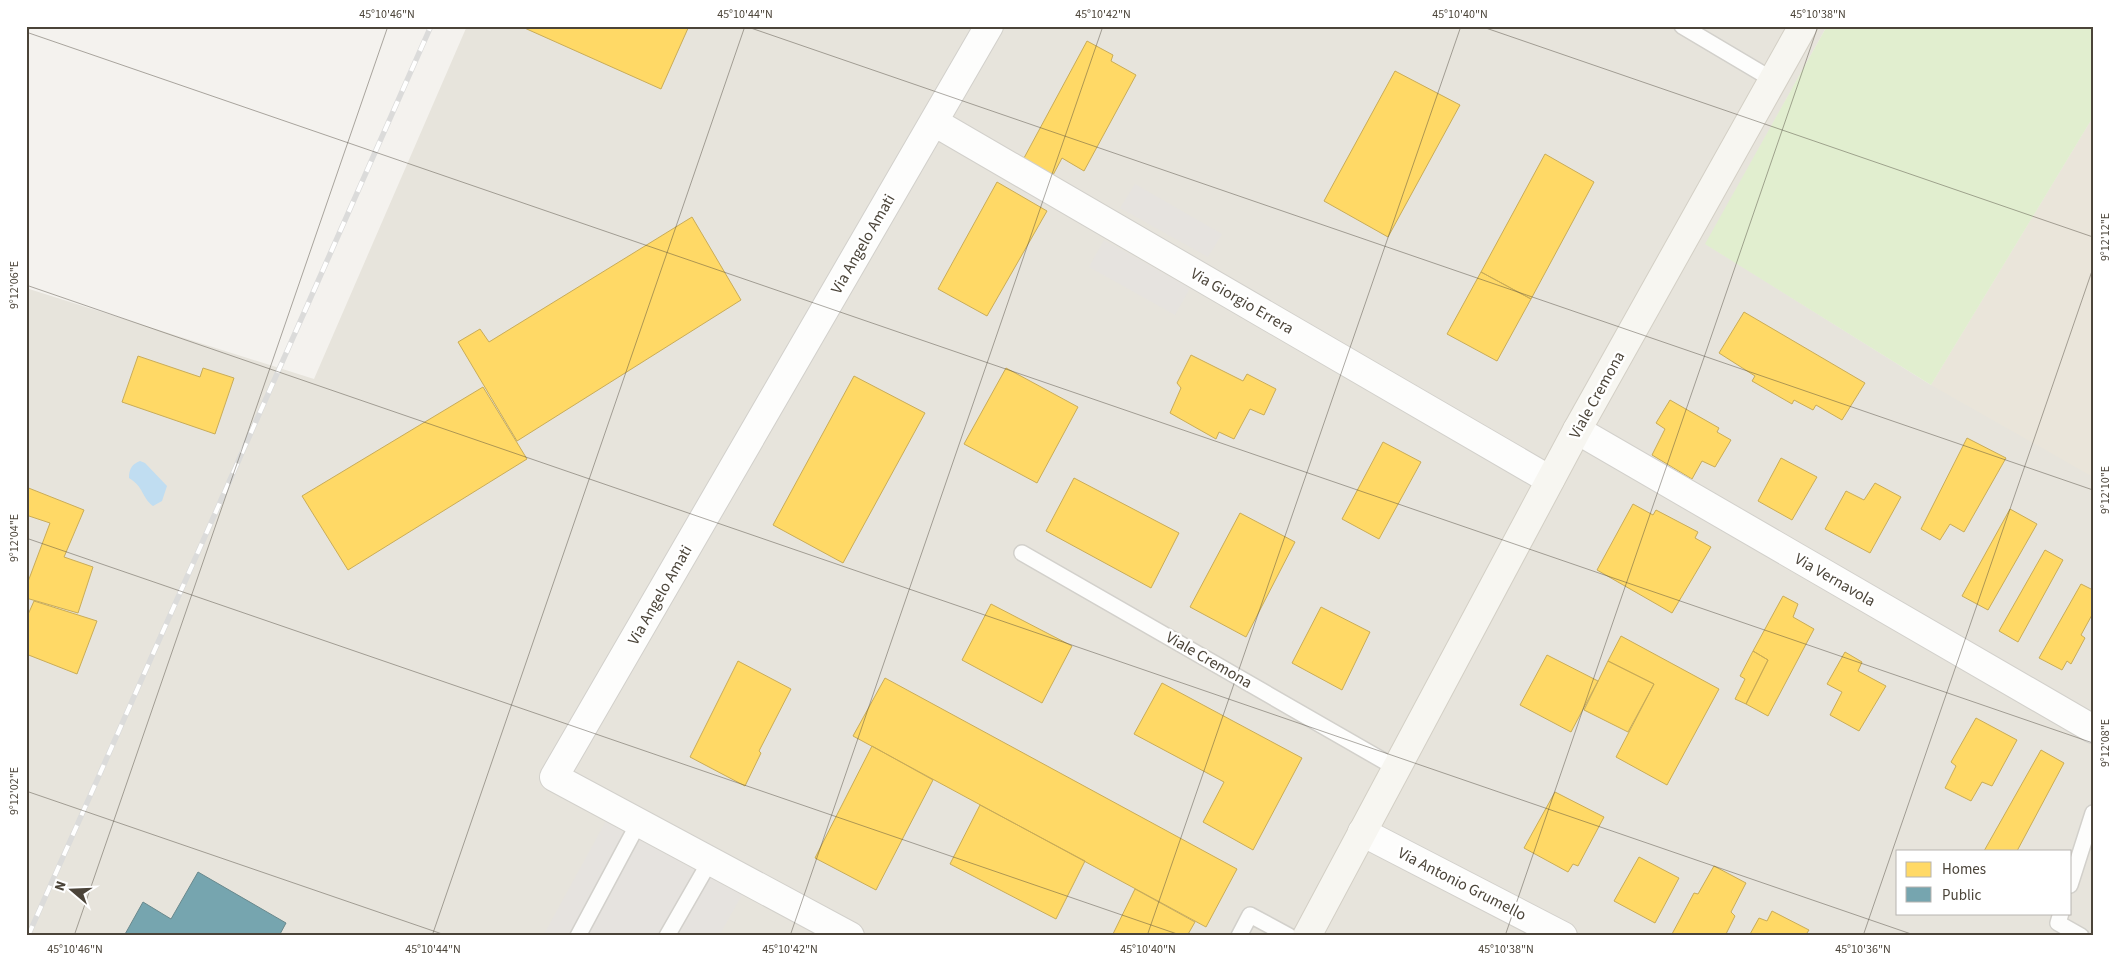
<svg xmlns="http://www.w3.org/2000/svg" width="2119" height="962" viewBox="0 0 2119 962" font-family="'Source Sans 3',sans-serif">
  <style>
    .residential { fill: #e7e4dc; fill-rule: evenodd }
    .education { fill: #eae5da }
    .green { fill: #e1eecf }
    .parking { fill: #e6e3df }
    .water { fill: #c0ddf1 }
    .homes { fill: #ffd966; stroke: #c9ac58 }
    .public { fill: #76a5af; stroke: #69888c }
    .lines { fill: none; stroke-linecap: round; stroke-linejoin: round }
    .service-casing { stroke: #d2d0cb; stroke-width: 18 }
    .minor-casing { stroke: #d2d0cb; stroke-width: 30 }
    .secondary-casing { stroke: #d3cfc5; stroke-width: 30 }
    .service { stroke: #fdfdfc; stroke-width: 15 }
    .minor { stroke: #fdfdfc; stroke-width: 28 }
    .secondary { stroke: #f7f6f1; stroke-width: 28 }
    .rail-casing { stroke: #dbdbda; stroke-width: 5.5 }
    .rail { stroke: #fff; stroke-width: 4; stroke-dasharray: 11; stroke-linecap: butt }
    .ticks { fill: none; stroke: #4b4439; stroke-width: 1; stroke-opacity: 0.45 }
    .labels { text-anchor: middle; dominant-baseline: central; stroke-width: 5; stroke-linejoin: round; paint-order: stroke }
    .street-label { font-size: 16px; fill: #4b4439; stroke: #fff }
    .neatline { fill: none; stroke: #4b4439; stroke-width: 2 }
    .ticks-label { font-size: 12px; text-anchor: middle; fill: #4b4439 }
  </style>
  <rect width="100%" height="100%" fill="#f4f2ee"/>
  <path class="residential" d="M467,26h1360l-121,218 225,141 162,-268v819h-2067v-648l288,91zM1898,851h172v62h-172z"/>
  <path class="education" d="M2093,117v360l-162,-92z"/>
  <path class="green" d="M1827,26h266v91l-162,268 -226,-141z"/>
  <path class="parking" d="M1135,184l87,50 -14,23 -88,-49z
    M1104,240l86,48 -15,27 -86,-48z
    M607,819l136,74 -24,43h-176z"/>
  <path class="water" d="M140,461l5,2 22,23 -5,15 -9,5c-11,-8 -9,-19 -24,-28 0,-9 3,-14 11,-17z"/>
  <path class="homes" d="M520,26h169l-28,63z
    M1087,41l26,14 -2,6 25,14 -52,96 -22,-13 -9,17 -29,-17z
    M1395,71l65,34 -72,132 -64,-36z
    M1545,154l49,28 -63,117 -50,-27z
    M997,182l50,29 -60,105 -49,-27z
    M692,217l49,83 -224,141 -59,-99 22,-13 9,13z
    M1481,272l50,27 -34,62 -50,-27z
    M1744,312l121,71 -23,37 -26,-15 -3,5 -19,-10 -2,4 -40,-23 3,-5 -36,-23z
    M1191,355l52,26 4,-7 29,15 -12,26 -14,-6 -16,30 -15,-7 -3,7 -46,-26 11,-25 -4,-5z
    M138,356l62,21 3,-9 31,10 -19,56 -93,-32z
    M1006,368l72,39 -41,76 -73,-39z
    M854,376l71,37 -82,150 -70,-38z
    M483,387l44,72 -179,111 -46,-74z
    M1670,400l49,28 -2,4 14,8 -16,27 -13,-6 -10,18 -40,-24 13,-26 -9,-6z
    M1967,438l39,20 -42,74 -14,-8 -10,16 -19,-11z
    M1383,442l38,20 -42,77 -37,-20z
    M1781,458l36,19 -25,43 -34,-19z
    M1074,478l105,55 -28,55 -105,-57z
    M1875,483l26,14 -31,56 -45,-24 21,-38 18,9z
    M26,487l58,23 -20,47 29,10 -15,46 -52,-15v-11l24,-64 -24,-8z
    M1633,504l20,11 3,-5 42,22 -3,6 16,9 -39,66 -75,-43z
    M2010,509l27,15 -49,86 -26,-14z
    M1240,513l55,29 -49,95 -56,-30z
    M2045,550l18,10 -45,82 -19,-11z
    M2081,584l12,6v23l-12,22 4,3 -14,26 -4,-3 -5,9 -23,-12z
    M1783,596l15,8 -5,13 21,12 -46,87 -22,-12 22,-44 -15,-9z
    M34,601l63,20 -20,53 -51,-20v-35z
    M991,604l81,42 -30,57 -80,-43z
    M1321,607l49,25 -28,58 -50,-27z
    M1621,636l98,53 -52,96 -51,-28 38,-73 -46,-23z
    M1753,651l15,9 -22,44 -11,-5 10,-20 -5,-3z
    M1845,652l17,10 -4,9 28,15 -27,45 -29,-16 12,-23 -15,-8z
    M1547,655l51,26 -27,51 -51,-27z
    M738,661l53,28 -32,62 2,2 -16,33 -55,-29z
    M1608,661l46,23 -26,48 -44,-22z
    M885,678l352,191 -31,58 -353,-191z
    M1162,683l140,75 -49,92 -50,-28 21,-40 -90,-48z
    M1976,718l41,22 -25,46 -10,-4 -11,19 -26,-13 11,-22 -5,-4z
    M872,746l61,34 -57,110 -61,-32z
    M2041,750l23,13 -47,88h-33z
    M1555,792l49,25 -26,49 -5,-2 -5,8 -44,-24z
    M980,805l105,56 -29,58 -106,-55z
    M1639,857l40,21 -24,45 -41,-22z
    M1714,866l32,17 -15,29 4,4 -10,20h-51l-2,-2 22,-41 4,1z
    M1135,889l60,33 -8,14h-75z
    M1772,911l37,19 -4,6h-56l10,-18 8,3z"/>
  <path class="public" d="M198,872l88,51 -7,13h-155l19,-34 28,17z"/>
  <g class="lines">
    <defs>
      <path id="service" d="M1682,26l91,54
        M1022,553l374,215
        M2070,885l23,-72
        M2061,913l-3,10 23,13
        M578,936l61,-114
        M667,936l43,-75
        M1239,936l11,-21 39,21"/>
      <path id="minor" d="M934,122l616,358
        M1577,430l516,299
        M1362,832l201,104
        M850,936l-296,-159 435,-751"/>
      <path id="secondary" d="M1307,936l270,-506 226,-404"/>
    </defs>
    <use href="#service" class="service-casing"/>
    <use href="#minor" class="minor-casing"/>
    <use href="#secondary" class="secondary-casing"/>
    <use href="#service" class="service"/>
    <use href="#minor" class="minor"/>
    <use href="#secondary" class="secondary"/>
    <defs>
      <path id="rail" d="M28,936l403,-910"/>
    </defs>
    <use href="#rail" class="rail-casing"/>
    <use href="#rail" class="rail"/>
  </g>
  <path class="ticks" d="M745,26l1348,464M1480,26l613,211M26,32l2067,711M26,37l4,-11M26,285l1891,651M26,538l1157,398M26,791l422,145M74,936l314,-910M432,936l313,-910M790,936l313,-910M1147,936l314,-910M1505,936l313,-910M1863,936l230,-668"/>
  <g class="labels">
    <g class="street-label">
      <text transform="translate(863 244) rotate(-60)">Via Angelo Amati</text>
      <text transform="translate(1242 301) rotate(30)">Via Giorgio Errera</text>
      <text transform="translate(1597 395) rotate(-61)">Viale Cremona</text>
      <text transform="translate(1835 580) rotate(30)">Via Vernavola</text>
      <text transform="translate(660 595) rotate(-60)">Via Angelo Amati</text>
      <text transform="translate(1209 660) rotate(30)">Viale Cremona</text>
      <text transform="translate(1462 884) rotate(27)">Via Antonio Grumello</text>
    </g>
  </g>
  <rect width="2119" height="962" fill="none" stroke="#ffffff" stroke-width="55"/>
  <rect x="1896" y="850" width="175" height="65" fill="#ffffff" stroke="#b7b4b0"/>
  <rect x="1906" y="862" width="25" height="15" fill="#ffd966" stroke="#b7b4b0"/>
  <text x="1942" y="874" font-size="15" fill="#4b4439">Homes</text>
  <rect x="1906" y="887" width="25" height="15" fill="#76a5af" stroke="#b7b4b0"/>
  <text x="1942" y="900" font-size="15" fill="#4b4439">Public</text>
  <g transform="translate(72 890) rotate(289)" stroke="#ffffff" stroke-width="4" paint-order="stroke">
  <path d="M0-4L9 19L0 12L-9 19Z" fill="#4b4439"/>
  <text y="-8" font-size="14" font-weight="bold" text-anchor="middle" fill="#4b4439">N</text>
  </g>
  <rect x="28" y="28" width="2064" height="906" class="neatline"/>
  <g class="ticks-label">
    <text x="387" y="18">45°10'46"N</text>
    <text x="745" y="18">45°10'44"N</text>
    <text x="1103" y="18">45°10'42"N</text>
    <text x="1460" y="18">45°10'40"N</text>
    <text x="1818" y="18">45°10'38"N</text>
    <text transform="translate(2105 237) rotate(-90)" y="4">9°12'12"E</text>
    <text transform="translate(14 285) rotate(-90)" y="4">9°12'06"E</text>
    <text transform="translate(2105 490) rotate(-90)" y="4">9°12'10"E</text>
    <text transform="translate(14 538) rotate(-90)" y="4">9°12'04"E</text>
    <text transform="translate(2105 743) rotate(-90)" y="4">9°12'08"E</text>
    <text transform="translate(14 791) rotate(-90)" y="4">9°12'02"E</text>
    <text x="75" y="953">45°10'46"N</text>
    <text x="433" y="953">45°10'44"N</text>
    <text x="790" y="953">45°10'42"N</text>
    <text x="1148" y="953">45°10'40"N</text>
    <text x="1506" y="953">45°10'38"N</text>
    <text x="1863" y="953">45°10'36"N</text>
  </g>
</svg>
